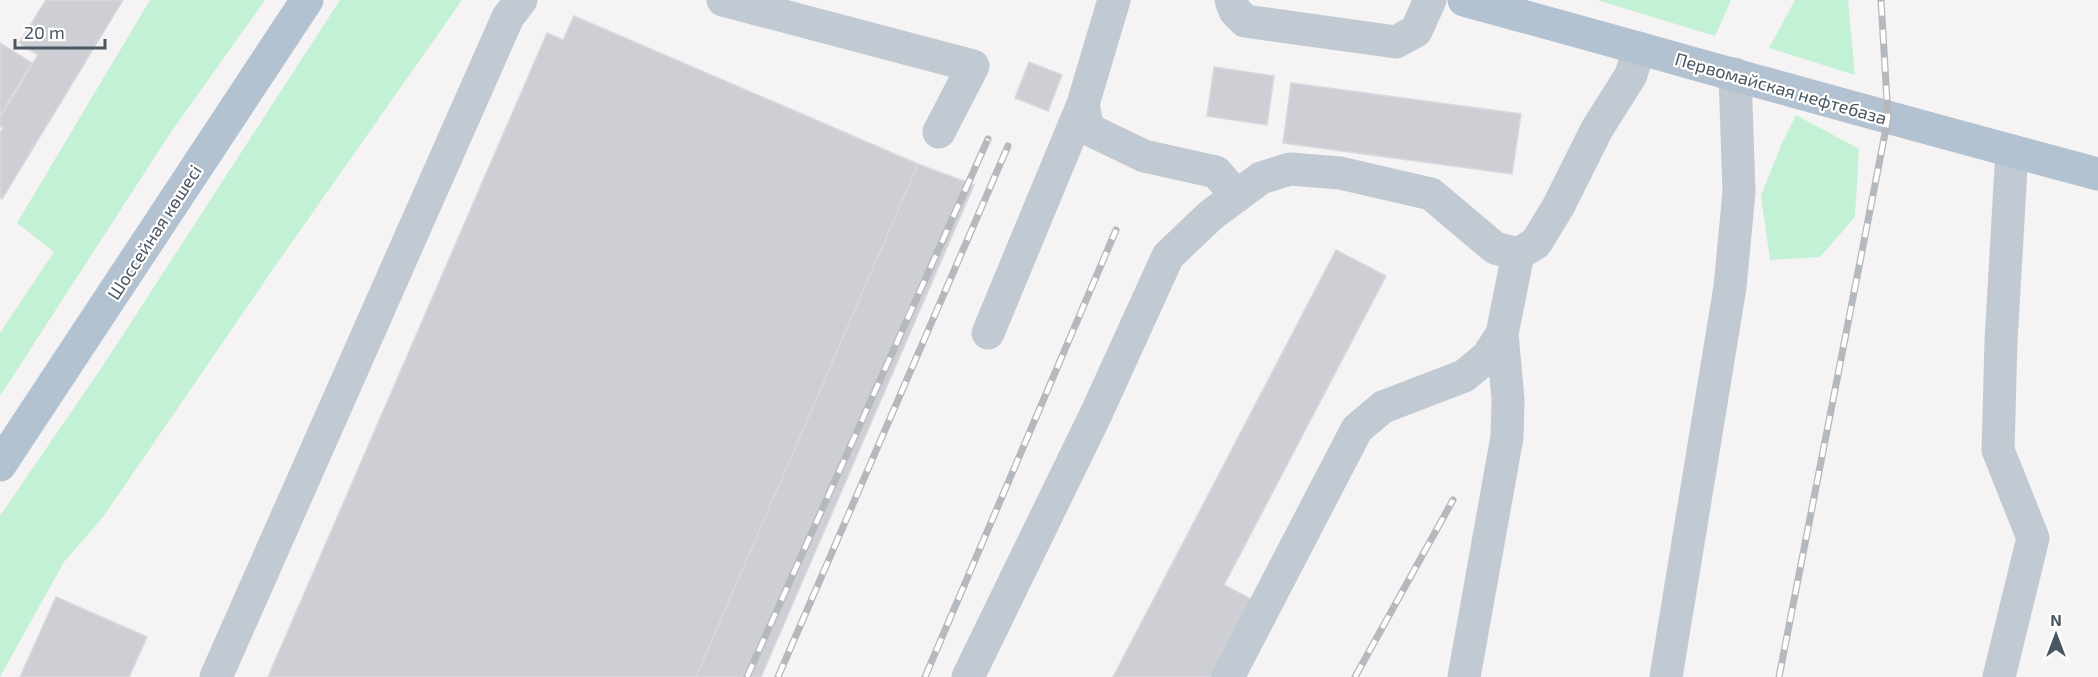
<svg xmlns="http://www.w3.org/2000/svg" width="2098" height="677" viewBox="0 0 2098 677" font-family="'Exo 2',sans-serif">
  <style>
    .green { fill: #c3f1d5 }
    .building { fill: #cdcfd5; stroke: #d7d9de; stroke-width: 1.5 }
    .lines { fill: none; stroke-linecap: round; stroke-linejoin: round }
    .minor { stroke: #c1cad2; stroke-width: 33 }
    .major { stroke: #b3c2d1; stroke-width: 33 }
    .rail-casing { stroke: #b5b8bd; stroke-width: 7 }
    .rail { stroke: #fff; stroke-width: 4.5; stroke-dasharray: 14; stroke-linecap: butt }
    .labels { text-anchor: middle; dominant-baseline: central; stroke-width: 4.5; stroke-linejoin: round; paint-order: stroke }
    .street-label { font-size: 18px; fill: #4a5661; stroke: #fff }
  </style>
  <rect width="100%" height="100%" fill="#f5f3f3"/>
  <path class="green" d="M150,0h115l-96,135 -169,261v-63l54,-81 -37,-29z
    M340,0h122l-191,272 -168,245 -39,45 -64,115v-161l104,-152z
    M1597,0h134l-16,36z
    M1795,0h53l7,75 -86,-27z
    M1796,115l63,34 -4,68 -35,40 -50,3 -9,-64 20,-51z"/>
  <path class="building" d="M46,0h77l-121,199 -2,-1v-65l3,-5 -3,-2v-8l38,-63 -19,-12z
    M574,16l344,148 -222,513h-428l279,-644 16,7z
    M0,43l32,20 -32,52z
    M1029,62l33,13 -14,36 -33,-13z
    M1214,67l60,9 -7,49 -60,-9z
    M1291,83l230,31 -9,60 -229,-31z
    M918,164l56,21 -213,492h-65z
    M1336,250l50,26 -162,309 31,16 -40,76h-102z
    M56,597l91,40 -18,40h-109z"/>
  <g class="lines">
    <path class="minor" d="M723,0l250,66 -34,66
      M1114,0l-31,104 5,25 56,27 72,16 21,24
      M1231,0l4,11 10,10 151,21 20,-11 14,-31
      M988,333l95,-229
      M216,677l292,-660 13,-17
      M968,677l128,-263 72,-158 43,-41 50,-37 29,-9 50,4 91,21 64,54 23,6 18,-11 22,-36 39,-78 34,-54 8,-27
      M1228,677l129,-248 26,-22 81,-31 23,-19 15,-23 16,-80
      M1464,677l43,-240 1,-38 -6,-65
      M1666,677l64,-390 9,-95 -4,-118
      M1999,677l34,-139 -35,-88 3,-109 11,-190"/>
    <path class="major" d="M1464,0c212,58 422,118 634,174
      M0,465l307,-465"/>
    <defs>
      <path id="rail" d="M747,677l241,-538
        M778,677l230,-531
        M925,677l191,-447
        M1355,677l98,-177
        M1779,677l109,-559 -7,-118"/>
    </defs>
    <use href="#rail" class="rail-casing"/>
    <use href="#rail" class="rail"/>
  </g>
  <g class="labels">
    <g class="street-label">
      <text transform="translate(1781 88) rotate(16)">Первомайская нефтебаза</text>
      <text transform="translate(154 232) rotate(-57)">Шоссейная көшесі</text>
    </g>
  </g>
  <g transform="translate(2056 635)" stroke="#ffffff" stroke-width="4.5" paint-order="stroke">
  <path d="M0-4.5L10 22L0 15L-10 22Z" fill="#4a5661"/>
  <text y="-9" font-size="16" font-weight="bold" text-anchor="middle" fill="#4a5661">N</text>
  </g>
  <path d="M15 39v9h90v-9" fill="none" stroke="#4a5661" stroke-width="3"/>
  <text x="24" y="39" font-size="18" fill="#4a5661" stroke="#ffffff" stroke-width="4.5" paint-order="stroke">20 m</text>
</svg>
